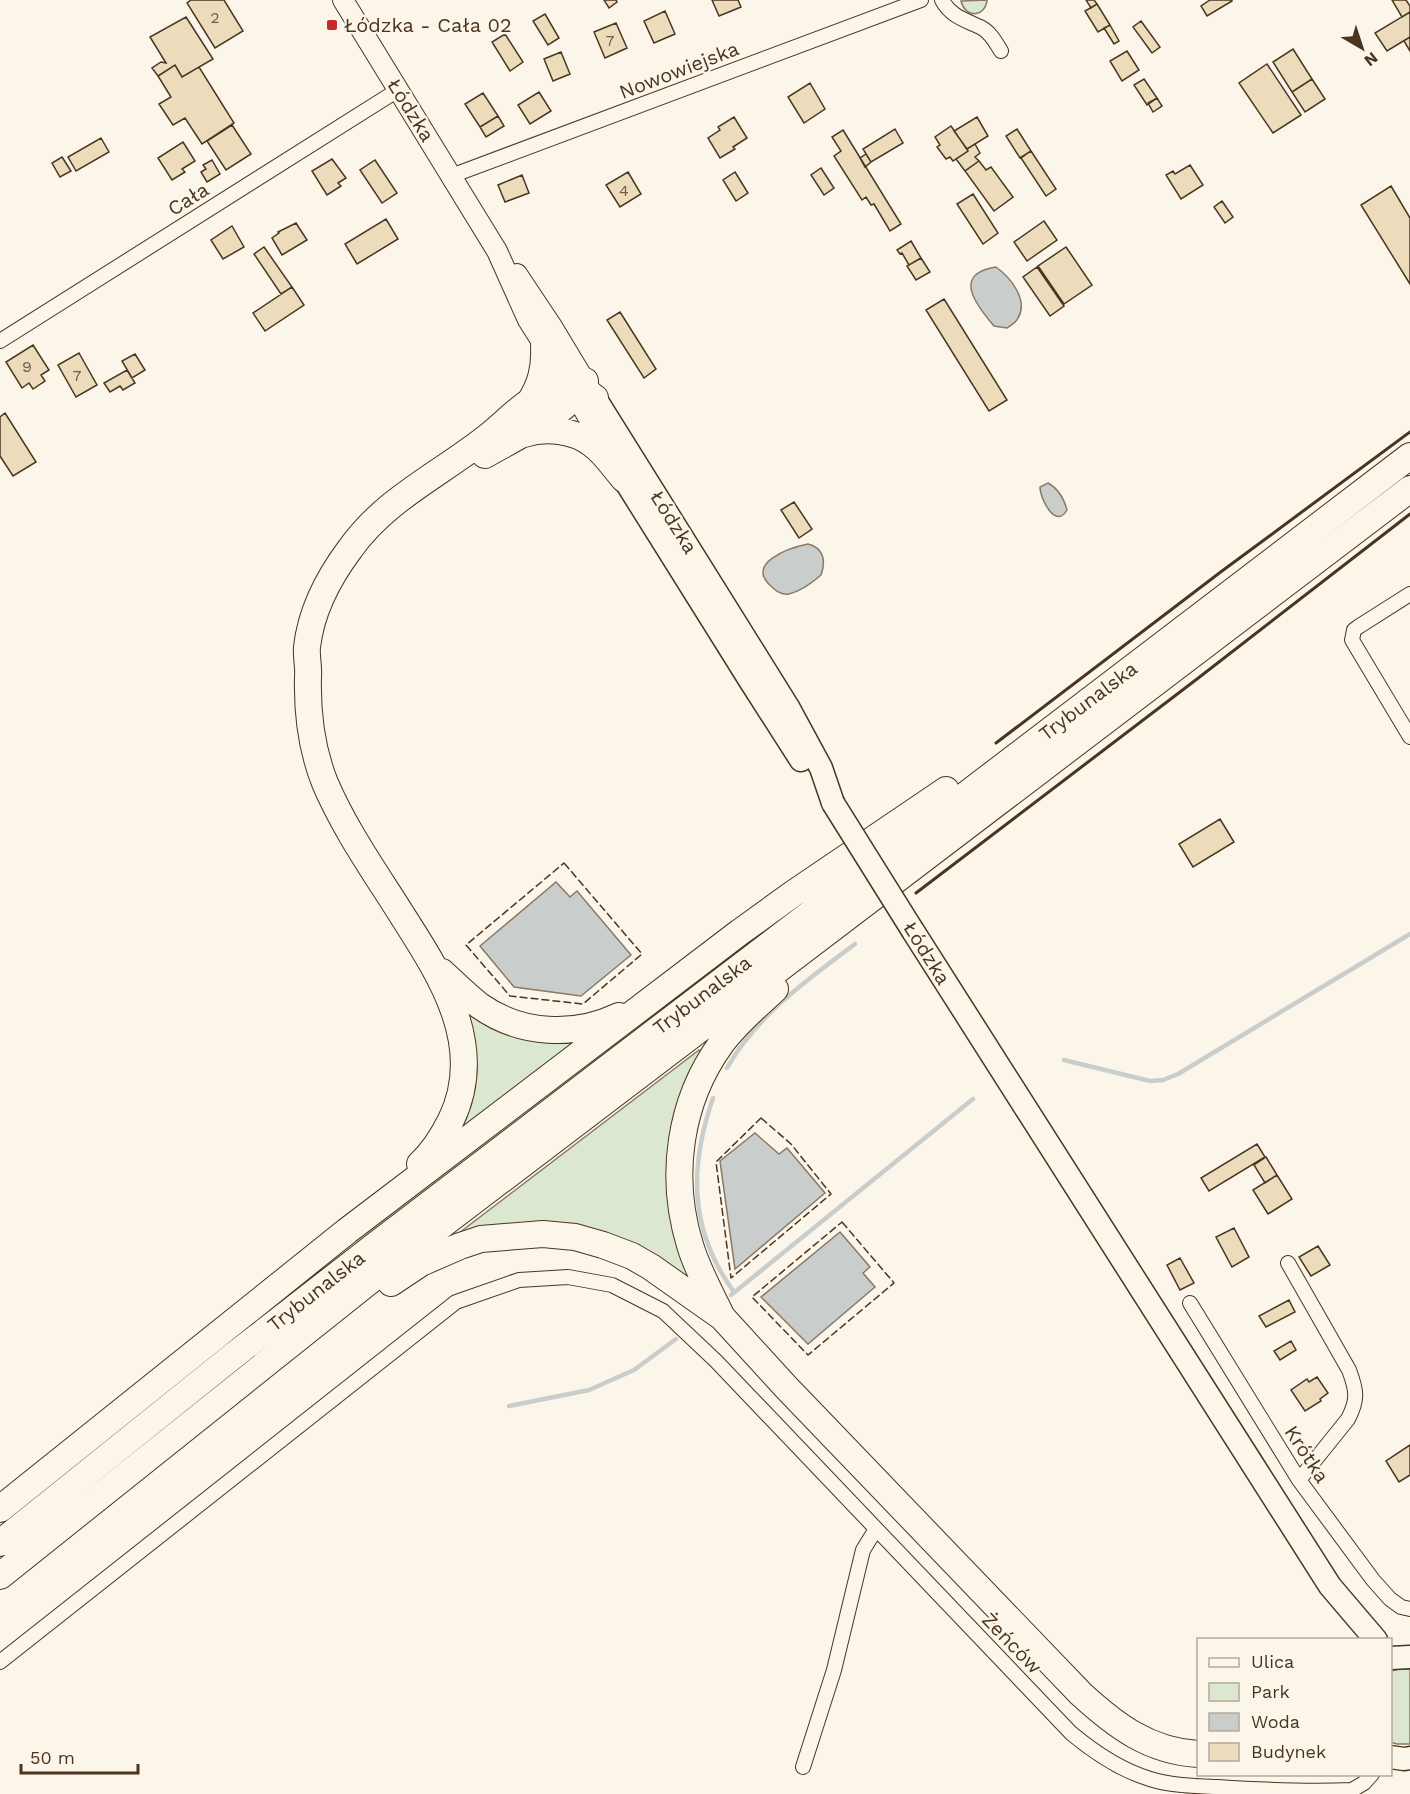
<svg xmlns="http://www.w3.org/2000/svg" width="1410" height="1794" viewBox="0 0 1410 1794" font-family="'Work Sans',sans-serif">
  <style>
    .green { fill: #dce7d0; stroke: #887966; stroke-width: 1.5 }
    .water { fill: #c9cecd; stroke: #887966; stroke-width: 1.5 }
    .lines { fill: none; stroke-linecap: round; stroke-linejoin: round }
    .stream { stroke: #c9cecd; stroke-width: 4.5 }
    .building { fill: #ecdcbc; stroke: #4a3520; stroke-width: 1.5 }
    .street-casing { stroke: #4a3520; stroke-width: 16 }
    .secondary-casing { stroke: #4a3520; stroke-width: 22 }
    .primary-casing { stroke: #4a3520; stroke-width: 25 }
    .highway-casing { stroke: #4a3520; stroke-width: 28 }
    .street { stroke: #fbf6e9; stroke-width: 14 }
    .secondary { stroke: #fbf6e9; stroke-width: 20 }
    .primary { stroke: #fbf6e9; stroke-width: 22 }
    .highway { stroke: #fbf6e9; stroke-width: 26 }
    .primary-bridge-casing { stroke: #4a3520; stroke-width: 25; stroke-linecap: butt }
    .primary-bridge { stroke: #fbf6e9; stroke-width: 22 }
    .fence { stroke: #4a3520; stroke-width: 1.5; stroke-dasharray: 8 3; stroke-linecap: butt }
    .wall { stroke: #4a3520; stroke-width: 3 }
    .poi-dot { fill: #c62828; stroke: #fbf6e9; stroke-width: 2 }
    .labels { text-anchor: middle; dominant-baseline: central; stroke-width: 4.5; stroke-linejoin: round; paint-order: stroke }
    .number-label { font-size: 16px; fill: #725f47 }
    .poi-label { font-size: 20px; fill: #4a3520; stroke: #fbf6e9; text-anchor: start }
    .street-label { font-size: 20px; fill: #4a3520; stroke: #fbf6e9 }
  </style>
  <rect width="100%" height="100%" fill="#fbf6e9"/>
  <path class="green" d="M961,1l26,-1v1c-3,17 -22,17 -26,0z
    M462,1006l120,32 -119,93 -5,-4z
    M699,1050l5,2 -17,40 6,194 -54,-39 -184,-11z
    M1400,1669h10v75h-13l-7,-2 1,-71z"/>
  <path class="water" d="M996,267c14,10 33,33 22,51 -2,5 -7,7 -11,10l-13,-2c-17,-20 -43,-52 2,-59z
    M1048,483c11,6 16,16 19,27 -11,20 -27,-11 -27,-23z
    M808,544c16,4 18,17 13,31 -9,8 -20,16 -32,19 -7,1 -12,-2 -17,-7 -28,-23 16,-39 36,-43z
    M556,882l14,15 7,-6 54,64 -50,41 -67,-9 -34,-41z
    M755,1133l24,21 8,-6 38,45 -90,76 -15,-108z
    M840,1232l30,35 -7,6 12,14 -67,57 -47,-47z"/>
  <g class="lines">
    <path class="stream" d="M1064,1060l86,21 13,-1 15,-6 232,-140
      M727,1068c29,-52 81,-89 128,-124
      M713,1098c-24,70 -24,132 21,194
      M731,1295l242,-196
      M509,1406l80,-16 45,-20 42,-31"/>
  </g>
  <path class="building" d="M191,0h33l19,31 -28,17 -28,-45z
    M604,0h12l1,2 -8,6z
    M712,0h26l3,7 -22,9z
    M1086,0h8l3,4 -6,4z
    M1210,0h22v1l-25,15 -6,-10z
    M1392,0h14l4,6v6l-8,5z
    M1097,4l13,21 -12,7 -13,-21z
    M665,11l10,23 -21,9 -10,-22z
    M1410,12v25l-23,14 -12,-18z
    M545,14l14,24 -11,7 -15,-24z
    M186,17l27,42 -31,18 -7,-12 -17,11 -6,-8 9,-6 5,1 -16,-26z
    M1141,21l19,26 -8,6 -19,-26z
    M616,23l11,25 -22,10 -11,-26z
    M1110,25l9,16 -5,3 -10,-16z
    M505,34l18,28 -13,9 -18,-29z
    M1410,37v14l-6,-10z
    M1293,49l19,30 -20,13 -19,-30z
    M1127,51l12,19 -17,11 -12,-20z
    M561,52l9,22 -17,7 -9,-22z
    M1267,64l34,51 -28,18 -34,-50z
    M175,65l7,12 17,-10 35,56 -32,21 -17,-26 -12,7 -14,-21 12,-7 -13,-21z
    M1144,79l13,19 -10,7 -13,-20z
    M1312,79l13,20 -20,13 -13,-20z
    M810,83l15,26 -21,14 -16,-26z
    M539,92l12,19 -21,13 -12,-19z
    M483,93l15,23 -18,11 -15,-23z
    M1157,98l5,8 -9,6 -5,-9z
    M498,116l6,10 -18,11 -6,-10z
    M734,117l13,21 -14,9 2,2 -15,9 -12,-20 12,-8 -2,-3z
    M977,117l11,19 -21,13 -13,-18z
    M232,125l19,29 -25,16 -19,-29z
    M951,126l17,25 -15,10 -3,-4 -4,2 -9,-12 3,-2 -5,-8z
    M895,129l8,14 -32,19 -8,-13z
    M1017,129l14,22 -11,7 -14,-22z
    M843,130l58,94 -11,7 -16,-27 -3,1 -5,-8 -4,3 -28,-44 7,-5 -9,-14z
    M101,138l8,14 -33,19 -8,-14z
    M183,142l12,19 -13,8 3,3 -13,8 -14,-22z
    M975,144l5,9 -5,4 4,4 -14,10 -9,-12 12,-8 -1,-2z
    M1031,151l25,38 -10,7 -25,-38z
    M866,154l5,8 -6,5 -5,-9z
    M62,157l9,14 -11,6 -8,-14z
    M332,159l14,19 -8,5 3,3 -14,9 -15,-24z
    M212,160l8,14 -13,8 -6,-10 5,-3 -3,-4z
    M375,160l22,33 -15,10 -22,-33z
    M979,161l7,9 5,-3 22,30 -19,14 -29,-40z
    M1190,165l13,20 -22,14 -15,-24 7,-4 2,3z
    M821,168l13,20 -10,7 -13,-20z
    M628,172l13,22 -21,13 -14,-22z
    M735,172l13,21 -12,8 -13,-21z
    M522,175l7,18 -24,9 -7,-17z
    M1391,186l19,32v66l-49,-79z
    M973,194l25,39 -15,11 -26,-40z
    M1222,201l11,16 -8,6 -11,-16z
    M386,219l12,20 -41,25 -12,-20z
    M1044,221l13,19 -30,21 -13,-19z
    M296,223l11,17 -25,15 -10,-17 7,-5 -1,-1z
    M232,226l12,21 -21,12 -12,-19z
    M911,241l10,17 -12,7 -7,-12 -2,1 -3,-4z
    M264,247l28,40 -11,7 -27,-40z
    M1066,247l26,38 -28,19 -26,-38z
    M921,258l9,14 -14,8 -9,-14z
    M1037,267l27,39 -14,10 -27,-39z
    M292,287l12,18 -39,26 -12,-18z
    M944,299l63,101 -18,11 -63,-101z
    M620,312l36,57 -12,9 -37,-58z
    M33,345l16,25 -8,5 4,6 -12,8 -4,-6 -7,5 -16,-26z
    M79,353l18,32 -21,12 -18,-32z
    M135,354l10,16 -13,8 -10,-17z
    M127,370l8,13 -12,7 -3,-4 -10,6 -6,-9z
    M5,413l31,49 -23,14 -13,-20v-39z
    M794,502l18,27 -13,9 -18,-28z
    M1220,819l14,23 -41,25 -14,-23z
    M1257,1144l8,13 -56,34 -8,-13z
    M1266,1157l11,18 -12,8 -11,-18z
    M1277,1175l15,24 -24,15 -15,-24z
    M1234,1228l15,29 -17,10 -16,-30z
    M1318,1246l12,19 -19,11 -12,-19z
    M1180,1258l14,25 -14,7 -13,-25z
    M1289,1300l6,12 -29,15 -7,-11z
    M1291,1341l5,9 -16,10 -6,-9z
    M1317,1377l11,16 -8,6 1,2 -16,10 -14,-21 16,-11 2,3z
    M1410,1445v30l-11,7 -13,-21z"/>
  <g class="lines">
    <defs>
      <path id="street" d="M942,0c9,17 24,20 40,28 9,5 14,15 19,23
        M451,176l470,-176
        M0,341l398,-251
        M1410,594l-52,33 -4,3 -2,10 58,97
        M1288,1263l61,107c8,21 9,30 -1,49l-49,61
        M1190,1303l109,177 74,100 17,19 11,8 9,2
        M0,1662l456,-360 63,-22 49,-3 44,8 51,26 53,50 355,372c24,20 49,37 79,46 22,7 46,7 68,8 45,3 90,5 134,3l12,-7 8,-9
        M803,1767l31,-97 29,-120 13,-21"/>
      <path id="secondary" d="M343,0l154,251 31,69 48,76 33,58
        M517,274l34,51 41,68"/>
      <path id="primary" d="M595,398l193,309 33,61 12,35
        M624,479l127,203 50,78
        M913,931l417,655 46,54
        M1390,1658l20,-1
        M1390,1757l14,2 6,-1"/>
      <path id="highway" d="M529,403c12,-18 16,-35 15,-56
        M524,434c22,-7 50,-4 68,10 13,9 22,24 32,35
        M485,455c27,-16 89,-45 100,-74
        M442,972c12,11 25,24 38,34 41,29 95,31 139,10
        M420,1164c13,-12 23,-28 31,-44 36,-74 -10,-144 -49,-205 -27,-43 -57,-85 -77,-132 -14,-35 -18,-69 -17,-106 1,-10 -2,-20 -1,-30 4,-35 22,-70 43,-98 36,-51 93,-76 141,-115 28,-23 66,-68 104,-36
        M391,1283l30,-20 39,-17 21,-7 62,-5 32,3 28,8 29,11 19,11 71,50 63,69 296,308c35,32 68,57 117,60
        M721,1315c-11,-23 -24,-46 -31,-70 -21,-68 -11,-143 31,-201 15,-21 35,-37 54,-55
        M0,1509l347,-278 393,-299 54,-39 152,-103
        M0,1543l233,-187 144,-112 1033,-788
        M0,1576l392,-313 1018,-774"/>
    </defs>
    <use href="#street" class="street-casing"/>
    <use href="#secondary" class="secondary-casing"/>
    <use href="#primary" class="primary-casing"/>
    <use href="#highway" class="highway-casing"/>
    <use href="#street" class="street"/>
    <use href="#secondary" class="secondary"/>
    <use href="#primary" class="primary"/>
    <use href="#highway" class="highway"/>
    <defs>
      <path id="primary-bridge" d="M833,803l80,128"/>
    </defs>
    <use href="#primary-bridge" class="primary-bridge-casing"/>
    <use href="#primary-bridge" class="primary-bridge"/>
    <path class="fence" d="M564,863l78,91 -59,50 -73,-8 -44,-51z
      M761,1118l30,26 40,50 -100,84 -15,-116z
      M842,1222l52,61 -86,72 -56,-58z"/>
    <path class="wall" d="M996,743l226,-172 188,-139
      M916,893l281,-214 213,-165"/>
  </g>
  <rect class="poi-dot" x="326" y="19" width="12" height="12" rx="3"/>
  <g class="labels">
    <g class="number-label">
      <text x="215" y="17">2</text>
      <text x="610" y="40">7</text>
      <text x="624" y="190">4</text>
      <text x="27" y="366">9</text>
      <text x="77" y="375">7</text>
    </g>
    <g class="poi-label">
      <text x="344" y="25">Łódzka - Cała 02</text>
    </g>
    <g class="street-label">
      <text transform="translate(679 70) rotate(-21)">Nowowiejska</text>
      <text transform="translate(411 110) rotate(58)">Łódzka</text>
      <text transform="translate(188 199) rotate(-32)">Cała</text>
      <text transform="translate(674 522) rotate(58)">Łódzka</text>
      <text transform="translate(1088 701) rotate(-37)">Trybunalska</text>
      <text transform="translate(927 953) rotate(58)">Łódzka</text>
      <text transform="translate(702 995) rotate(-37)">Trybunalska</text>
      <text transform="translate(316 1291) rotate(-38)">Trybunalska</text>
      <text transform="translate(1307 1454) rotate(57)">Krótka</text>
      <text transform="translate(1012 1643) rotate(46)">Żeńców</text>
    </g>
  </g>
  <rect x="1197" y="1638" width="195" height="138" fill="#fbf6e9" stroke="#b4a999" stroke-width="1.5"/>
  <rect x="1209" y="1658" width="30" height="9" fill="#fbf6e9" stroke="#b4a999" stroke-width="1.5"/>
  <text x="1251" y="1668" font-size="18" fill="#4a3520">Ulica</text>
  <rect x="1209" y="1683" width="30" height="18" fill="#dce7d0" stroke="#b4a999" stroke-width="1.5"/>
  <text x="1251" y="1698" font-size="18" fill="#4a3520">Park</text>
  <rect x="1209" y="1713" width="30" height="18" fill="#c9cecd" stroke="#b4a999" stroke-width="1.5"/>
  <text x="1251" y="1728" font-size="18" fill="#4a3520">Woda</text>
  <rect x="1209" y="1743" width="30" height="18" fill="#ecdcbc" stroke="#b4a999" stroke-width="1.5"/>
  <text x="1251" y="1758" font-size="18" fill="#4a3520">Budynek</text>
  <g transform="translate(1362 48) rotate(141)" stroke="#fbf6e9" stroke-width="4.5" paint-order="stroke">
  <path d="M0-4.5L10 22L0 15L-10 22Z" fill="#4a3520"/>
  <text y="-9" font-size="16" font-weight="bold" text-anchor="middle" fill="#4a3520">N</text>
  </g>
  <path d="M21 1764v9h117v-9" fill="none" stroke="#4a3520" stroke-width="3"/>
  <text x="30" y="1764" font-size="18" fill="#4a3520" stroke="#fbf6e9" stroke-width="4.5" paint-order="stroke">50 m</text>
</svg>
